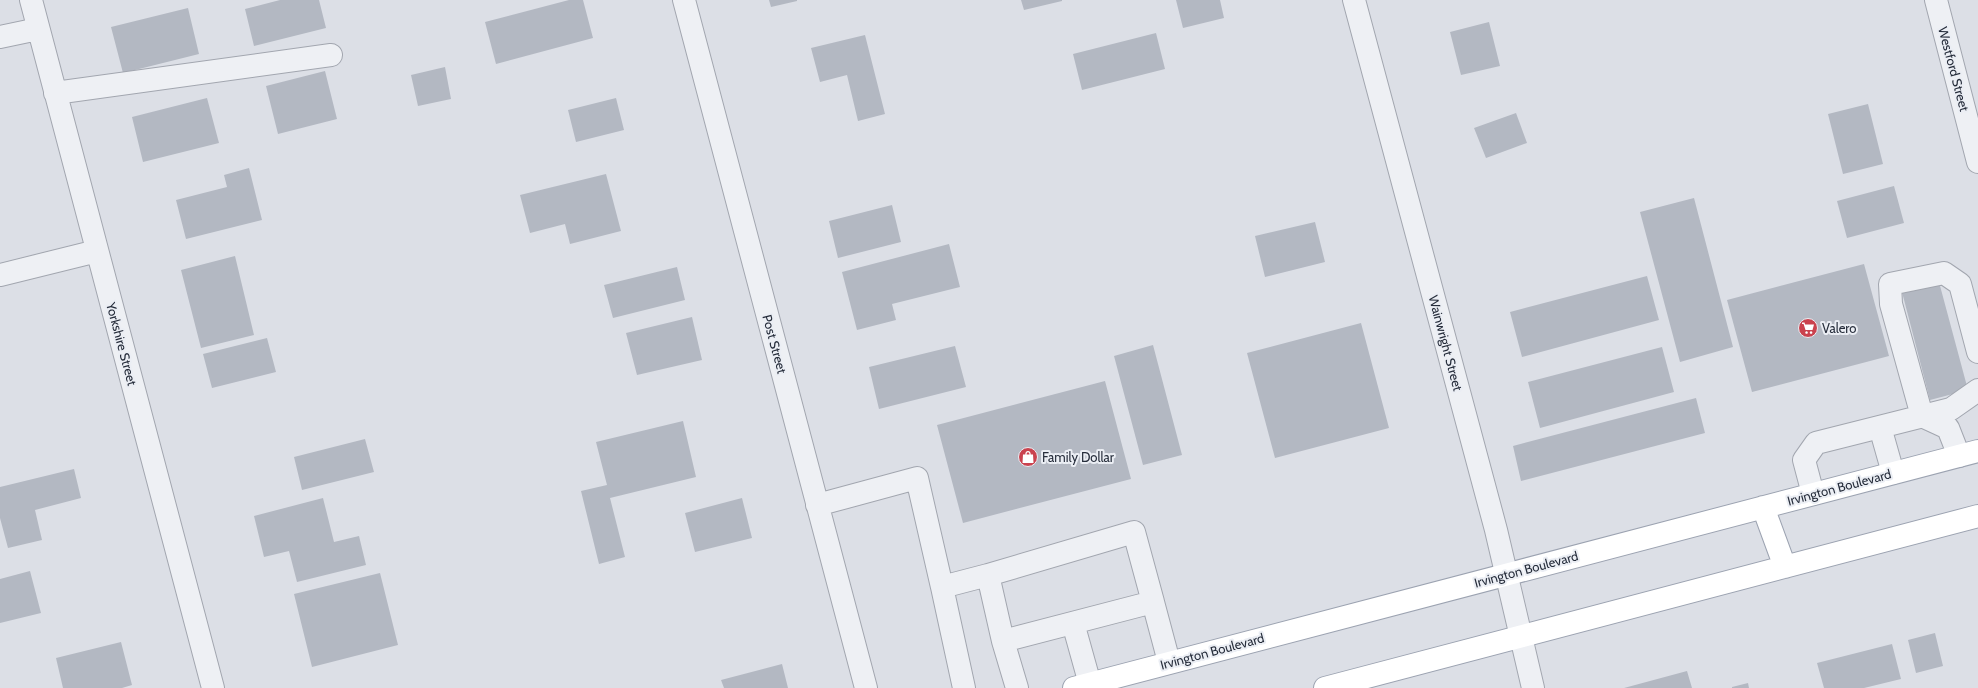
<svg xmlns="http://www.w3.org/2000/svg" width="1978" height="688" viewBox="0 0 1978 688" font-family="Cabin,sans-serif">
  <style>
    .building { fill: #b3b8c2 }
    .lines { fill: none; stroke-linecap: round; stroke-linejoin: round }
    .minor-casing { stroke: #a2a6af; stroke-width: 24 }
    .major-casing { stroke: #9ca3b1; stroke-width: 24 }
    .minor { stroke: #eef0f4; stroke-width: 22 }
    .major { stroke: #fff; stroke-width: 22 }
    .labels { text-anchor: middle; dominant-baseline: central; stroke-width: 4; stroke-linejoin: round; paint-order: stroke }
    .street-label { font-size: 13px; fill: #262d3b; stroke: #ebeef4 }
    .poi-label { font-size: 13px; fill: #262d3b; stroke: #ebeef4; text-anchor: start }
  </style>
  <rect width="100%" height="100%" fill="#dcdfe6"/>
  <path class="building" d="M280,0h39l7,28 -72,18 -9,-37z
    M569,0h14l10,38 -97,26 -11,-42z
    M769,0h28v1l-26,6z
    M1021,0h41v1l-38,9z
    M1176,0h44l4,18 -41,10z
    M188,8l11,46 -76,19 -12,-46z
    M1489,22l11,44 -39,9 -11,-43z
    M1156,33l9,36 -83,21 -9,-36z
    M865,35l20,79 -27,7 -11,-46 -27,7 -9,-34z
    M445,67l6,32 -33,7 -7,-31z
    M325,71l12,48 -59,15 -12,-48z
    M207,98l12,45 -76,19 -11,-45z
    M616,98l8,32 -48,12 -8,-32z
    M1868,104l15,60 -40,10 -15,-60z
    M1516,113l11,30 -41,15 -12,-30z
    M249,168l13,52 -76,19 -10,-39 51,-13 -3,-12z
    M606,174l15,57 -51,13 -5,-20 -35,9 -10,-38z
    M1894,186l10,37 -57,15 -10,-37z
    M1694,198l39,149 -53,15 -40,-150z
    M892,205l9,37 -63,16 -9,-37z
    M1315,222l10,40 -60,15 -10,-41z
    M949,244l11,43 -68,17 4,16 -39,10 -15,-58z
    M235,256l19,79 -53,13 -20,-78z
    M1864,264l25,92 -137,36 -25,-92z
    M677,267l8,33 -72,18 -9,-33z
    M1647,276l12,44 -137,37 -12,-45z
    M1939,282l29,108 -38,10 -28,-108z
    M692,317l10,43 -65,15 -11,-42z
    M1361,323l28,105 -114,30 -28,-105z
    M267,338l9,34 -64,16 -9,-34z
    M1153,345l29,110 -39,10 -29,-109z
    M955,346l11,41 -87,22 -10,-42z
    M1662,347l12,45 -134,36 -12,-46z
    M1105,381l26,98 -168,44 -26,-98z
    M1696,398l9,35 -184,48 -8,-35z
    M683,421l13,56 -86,21 15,59 -26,7 -18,-73 26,-6 -11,-43z
    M365,439l9,33 -72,18 -8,-33z
    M74,469l7,29 -46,12 7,30 -34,8 -8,-30v-31z
    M323,498l11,44 25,-6 7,29 -69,17 -8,-31 -25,6 -10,-41z
    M742,498l10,40 -57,14 -10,-39z
    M30,571l11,42 -41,10v-44z
    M380,573l18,72 -86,22 -18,-73z
    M1935,633l8,33 -27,7 -8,-33z
    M121,642l11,43 -10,3h-59l-7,-30z
    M1892,644l9,35 -37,9h-40l-7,-25z
    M782,664l6,24h-64l-3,-8z
    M1687,671l5,17h-68z
    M1748,683l1,5h-17v-1z"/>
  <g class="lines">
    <defs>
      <path id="minor" d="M31,0l182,688
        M684,0l182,688
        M1354,0l142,530 37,158
        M1936,0l42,162
        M0,37l38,-8
        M55,93l276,-38
        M0,275l97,-24
        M1880,427l13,46
        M1959,456l-11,-28 -26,-12 -31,-112 -1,-20 54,-11 16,11 18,68
        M1813,494l-9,-34 12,-17 135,-34 27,-19
        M817,505l100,-27 25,109 46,-12
        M942,587l22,101
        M1153,602l16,60
        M1073,623l17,61
        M1003,641l150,-39 -19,-70 -146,43 15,66 14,47"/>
      <path id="major" d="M1763,507l22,60
        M1074,688l904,-237
        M1325,688l653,-172"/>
    </defs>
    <use href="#minor" class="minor-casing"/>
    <use href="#major" class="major-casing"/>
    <use href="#minor" class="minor"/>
    <use href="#major" class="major"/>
  </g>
  <defs>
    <symbol id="supermarket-disc" viewBox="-11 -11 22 22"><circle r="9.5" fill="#ca424e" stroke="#ebeef4"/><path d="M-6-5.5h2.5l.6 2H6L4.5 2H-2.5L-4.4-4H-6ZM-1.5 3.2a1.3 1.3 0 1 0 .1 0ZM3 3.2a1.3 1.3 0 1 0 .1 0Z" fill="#fff"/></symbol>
    <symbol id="shop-disc" viewBox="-11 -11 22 22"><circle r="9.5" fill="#ca424e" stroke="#ebeef4"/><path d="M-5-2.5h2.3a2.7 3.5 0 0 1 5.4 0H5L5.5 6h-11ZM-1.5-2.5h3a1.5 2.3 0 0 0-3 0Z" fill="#fff"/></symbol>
  </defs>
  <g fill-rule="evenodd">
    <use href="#supermarket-disc" x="1797" y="317" width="22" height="22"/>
    <use href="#shop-disc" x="1017" y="446" width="22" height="22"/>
  </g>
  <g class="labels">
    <g class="street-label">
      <text transform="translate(1954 69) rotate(75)">Westford Street</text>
      <text transform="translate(1446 343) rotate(75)">Wainwright Street</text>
      <text transform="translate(122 344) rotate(75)">Yorkshire Street</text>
      <text transform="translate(775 344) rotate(75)">Post Street</text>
      <text transform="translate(1839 487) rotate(-15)">Irvington Boulevard</text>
      <text transform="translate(1526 569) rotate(-15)">Irvington Boulevard</text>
      <text transform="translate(1212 651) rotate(-15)">Irvington Boulevard</text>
    </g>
    <g class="poi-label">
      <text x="1822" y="328">Valero</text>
      <text x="1042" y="457">Family Dollar</text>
    </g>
  </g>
</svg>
